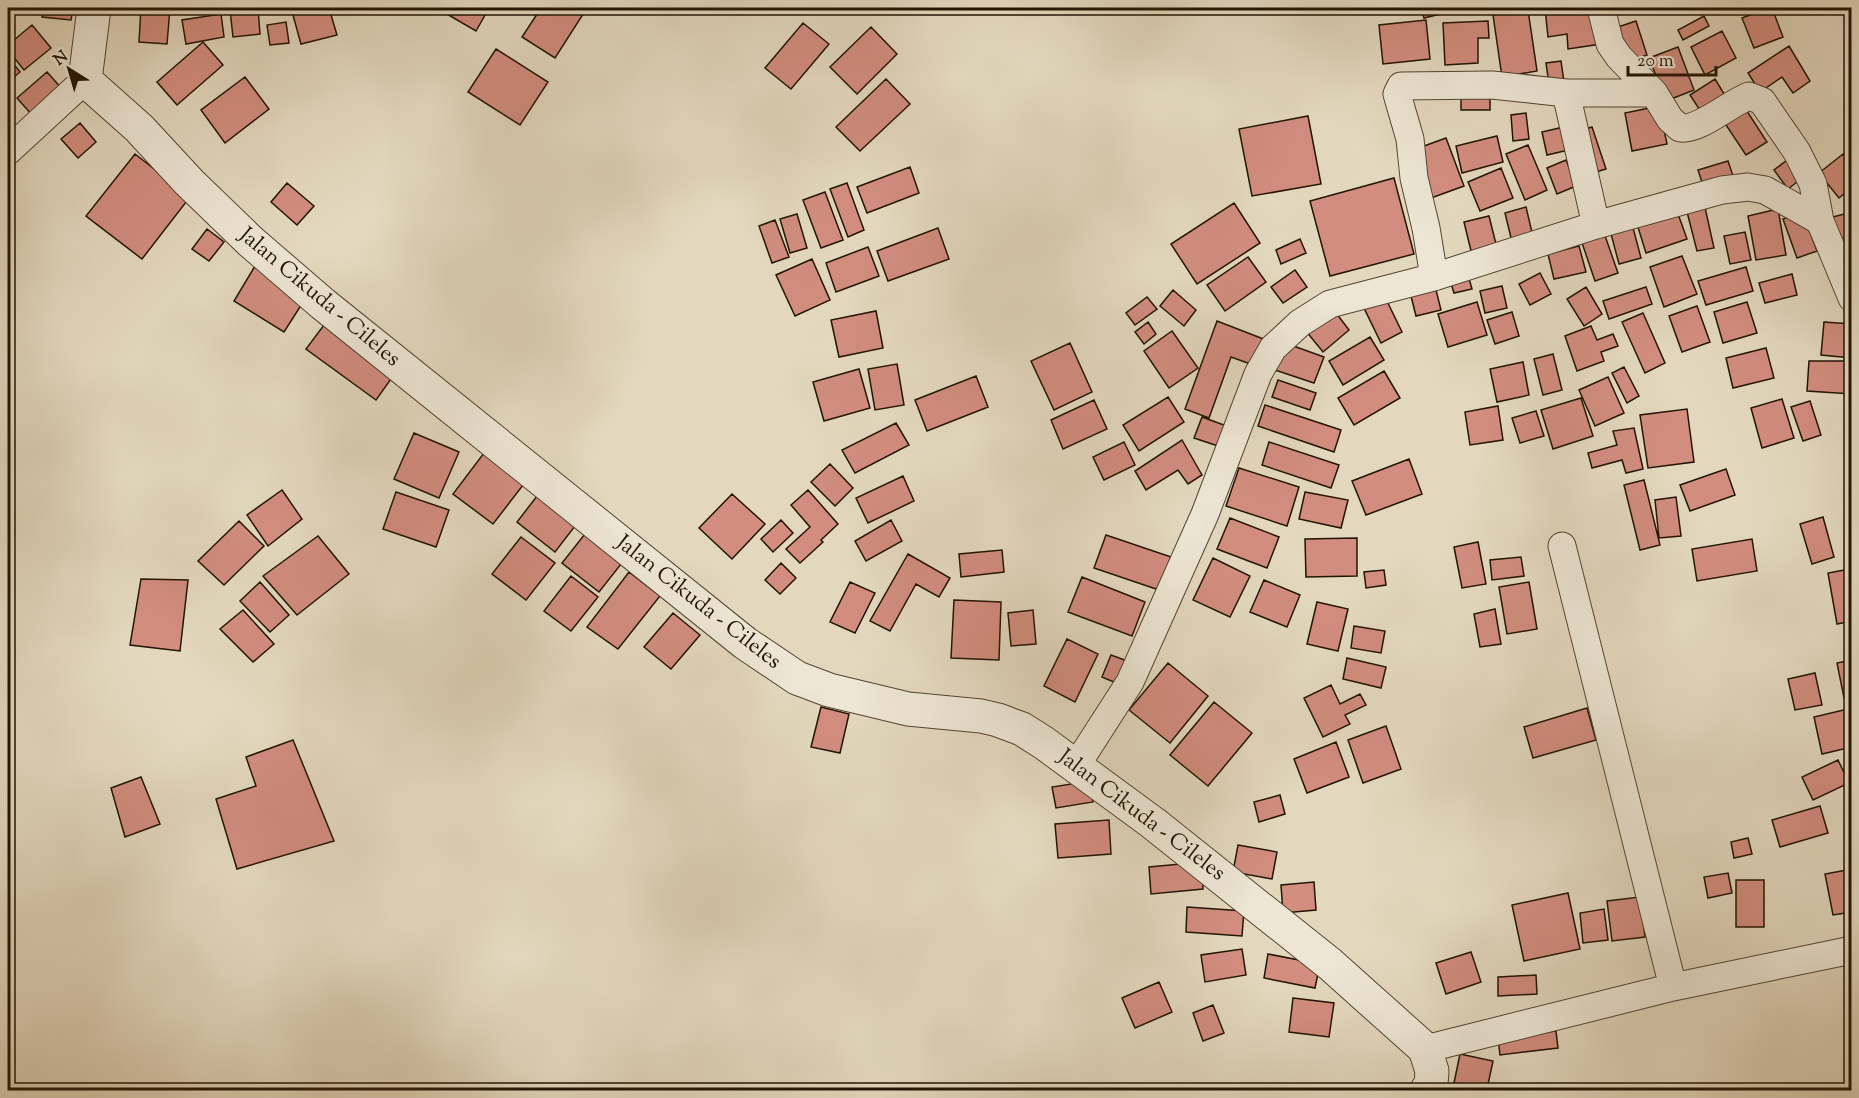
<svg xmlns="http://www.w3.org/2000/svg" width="1859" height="1098" viewBox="0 0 1859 1098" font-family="'Sorts Mill Goudy',serif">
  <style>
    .building { fill: #d28d7f; stroke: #221402; stroke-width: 1.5 }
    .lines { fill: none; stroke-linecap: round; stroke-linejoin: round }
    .minor-casing { stroke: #524531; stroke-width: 29 }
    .tertiary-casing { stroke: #524531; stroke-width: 35 }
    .minor { stroke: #ede6d5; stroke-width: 27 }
    .tertiary { stroke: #ede6d5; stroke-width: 33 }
    .labels { text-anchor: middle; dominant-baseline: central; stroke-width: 4.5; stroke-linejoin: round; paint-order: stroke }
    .street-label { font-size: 22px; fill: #221402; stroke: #ede6d5 }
  </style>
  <rect width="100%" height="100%" fill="#e3d8be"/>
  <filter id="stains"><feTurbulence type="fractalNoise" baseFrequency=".00333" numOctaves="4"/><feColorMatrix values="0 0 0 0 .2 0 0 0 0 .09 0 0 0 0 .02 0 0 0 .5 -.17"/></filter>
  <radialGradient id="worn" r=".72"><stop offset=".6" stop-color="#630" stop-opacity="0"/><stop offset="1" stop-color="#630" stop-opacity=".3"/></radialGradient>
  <path class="building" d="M43,8h30l-2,12 -29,-3z
    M141,8h29l-3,36 -28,-2z
    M258,8l2,26 -27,3 -3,-27z
    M291,8h38l8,27 -36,9z
    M442,8h47l-13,23 -36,-21z
    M541,8h46l-32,50 -33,-21z
    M1421,8h44l-41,10z
    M1545,8h51l5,36 -33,5 -1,-15 -19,3z
    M1769,8h3l11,29 -29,11 -12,-30z
    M1528,10l9,61 -35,6 -9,-62z
    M221,14l3,23 -38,7 -4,-24z
    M1704,16l5,10 -26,14 -5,-10z
    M1426,20l4,39 -47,5 -4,-39z
    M1488,21l1,17h-11v25l-33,2 -2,-42z
    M1636,21l11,34 -21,7 -11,-34z
    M286,22l3,21 -19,2 -3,-20z
    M803,23l26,21 -38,45 -26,-21z
    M32,25l19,23 -27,22 -16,-20v-5z
    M871,27l26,27 -40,40 -27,-27z
    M1722,31l14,27 -31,17 -14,-28z
    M203,42l20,23 -46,40 -20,-23z
    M1789,46l21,35 -17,12 -11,-16 -22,15 -12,-19z
    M1678,47l16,43 -28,11 -17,-43z
    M496,49l52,33 -28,43 -52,-33z
    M8,57l12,15 -12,10z
    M1561,61l3,21 -15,2 -3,-21z
    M47,72l16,18 -30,26 -16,-18z
    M245,77l24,32 -44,34 -24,-33z
    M886,79l24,25 -50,47 -24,-24z
    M1715,79l14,23 -24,16 -15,-23z
    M1461,90h29v20h-29z
    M1743,105l24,37 -21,13 -24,-36z
    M1659,106l8,38 -35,7 -7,-38z
    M1526,113l3,26 -16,2 -2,-26z
    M1308,116l13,68 -69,12 -13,-67z
    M80,123l16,19 -18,16 -17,-19z
    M1568,126l5,23 -26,6 -5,-23z
    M1592,127l14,42 -17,5 -13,-42z
    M1497,136l6,26 -41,11 -6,-27z
    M1446,138l18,48 -33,12 -18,-48z
    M1528,145l19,45 -22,10 -19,-46z
    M135,154l55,43 -48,62 -56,-43z
    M1843,154l9,11v22l-13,11 -20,-25z
    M1791,157l15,18 -18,14 -14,-19z
    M1566,160l10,26 -19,8 -10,-26z
    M1728,161l5,15 -30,9 -5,-15z
    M910,167l9,26 -52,20 -10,-26z
    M1501,168l12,30 -33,13 -12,-29z
    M1394,178l20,76 -84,22 -20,-75z
    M287,183l27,23 -17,19 -26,-23z
    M847,183l17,47 -16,7 -18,-48z
    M825,192l18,48 -22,8 -18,-48z
    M1234,203l26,40 -63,41 -26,-40z
    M1704,203l10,45 -17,3 -11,-43z
    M1526,207l8,34 -21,5 -8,-33z
    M1778,209l8,46 -30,5 -8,-44z
    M1677,211l10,28 -41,14 -9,-29z
    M1852,212v43l-14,3 -9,-40z
    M1803,213l14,38 -20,7 -14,-39z
    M797,214l10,34 -17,5 -10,-34z
    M1489,216l9,36 -25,7 -9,-37z
    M775,220l14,37 -17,6 -13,-37z
    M1632,224l9,34 -22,6 -9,-34z
    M938,228l11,31 -61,22 -11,-30z
    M207,229l17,13 -15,19 -17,-12z
    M1603,230l15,43 -23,8 -15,-44z
    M1745,232l6,28 -21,4 -6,-28z
    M1300,239l6,14 -25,11 -5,-14z
    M1579,246l7,26 -32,7 -6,-25z
    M868,247l11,29 -43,16 -10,-29z
    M1682,256l15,38 -33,13 -14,-40z
    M1248,257l18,25 -41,29 -18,-26z
    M812,259l18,41 -35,16 -19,-41z
    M255,266l52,30 -23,36 -50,-31z
    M1746,267l7,24 -47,14 -8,-24z
    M1295,270l12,17 -24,16 -12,-16z
    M1540,273l11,21 -21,11 -11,-21z
    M1792,274l5,21 -32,8 -6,-20z
    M1468,275l4,14 -18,4 -4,-13z
    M1434,282l7,28 -25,6 -7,-28z
    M1502,286l5,22 -22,5 -5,-22z
    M1586,287l16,27 -18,12 -17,-27z
    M1646,287l6,17 -43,15 -6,-18z
    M1173,290l23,20 -12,16 -24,-20z
    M1384,295l18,37 -21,11 -18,-37z
    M1147,297l10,12 -22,16 -9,-12z
    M1477,302l10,33 -39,12 -10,-33z
    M1747,302l10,31 -34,10 -9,-31z
    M1697,306l13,36 -28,10 -13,-36z
    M1333,309l16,21 -26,22 -17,-21z
    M876,311l7,37 -44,9 -8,-37z
    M1512,312l7,24 -24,8 -8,-24z
    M1643,313l22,50 -20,10 -23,-51z
    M327,321l69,51 -20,28 -70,-51z
    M1217,321l49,19 -10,26 -25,-9 -22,61 -24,-9z
    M1148,322l8,12 -12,10 -9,-12z
    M1824,322l28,2v34l-31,-3z
    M1591,326l6,14 16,-6 5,12 -17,6 3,9 -27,10 -12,-35z
    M1172,331l26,37 -29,20 -25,-37z
    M1370,337l14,23 -41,25 -14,-24z
    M1070,343l22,49 -38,18 -23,-49z
    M1285,343l39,14 -10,26 -39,-13z
    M1766,348l8,30 -41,10 -7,-30z
    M1553,354l9,36 -19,5 -9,-36z
    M1809,361h43v33l-45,-3z
    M1523,362l6,33 -32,7 -7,-33z
    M897,364l7,41 -29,5 -7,-41z
    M1624,367l15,29 -12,7 -15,-30z
    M859,369l11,39 -46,13 -11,-39z
    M1384,371l16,27 -46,27 -16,-27z
    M976,376l12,31 -61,24 -12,-31z
    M1608,377l16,36 -29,13 -16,-36z
    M1278,380l38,13 -6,17 -38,-13z
    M1168,397l16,25 -45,29 -16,-26z
    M1581,398l12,38 -40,13 -12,-39z
    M1782,399l12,39 -32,10 -11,-40z
    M1094,400l13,29 -44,20 -12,-29z
    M1810,401l11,34 -18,6 -12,-34z
    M1265,405l76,25 -7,22 -76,-26z
    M1498,406l5,34 -33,5 -5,-33z
    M1687,409l7,53 -46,6 -8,-53z
    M1536,411l8,25 -24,7 -8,-25z
    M1202,417l30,11 -8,20 -30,-10z
    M896,423l13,22 -54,28 -13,-23z
    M1634,428l9,41 -17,4 -4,-13 -30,8 -4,-15 29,-8 -4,-14z
    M414,433l45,19 -20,46 -45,-19z
    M1182,440l20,35 -14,9 -10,-14 -32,20 -11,-19z
    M1124,442l11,23 -31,15 -11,-23z
    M1269,442l70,23 -8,23 -69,-23z
    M487,449l40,31 -34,44 -40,-30z
    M1409,459l13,35 -56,21 -14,-34z
    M830,464l23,24 -18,18 -24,-24z
    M1239,468l60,19 -12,39 -61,-20z
    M1726,469l9,26 -45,16 -10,-26z
    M903,476l11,25 -46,22 -12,-25z
    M1644,480l16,65 -20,5 -16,-65z
    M544,487l38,30 -27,35 -38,-30z
    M282,490l20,29 -34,27 -21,-31z
    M808,490l30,34 -17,16 2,2 -23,21 -14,-14 24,-22 -19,-22z
    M396,492l53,18 -13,37 -53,-18z
    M1305,492l43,8 -7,28 -42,-9z
    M732,494l33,30 -33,35 -33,-31z
    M1676,497l5,39 -22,2 -4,-38z
    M1823,517l11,40 -22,7 -12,-40z
    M1230,518l49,19 -12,31 -50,-19z
    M781,520l12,13 -20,19 -12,-13z
    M891,520l11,21 -36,20 -11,-20z
    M239,521l25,25 -40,39 -26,-24z
    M592,525l37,29 -30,38 -37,-29z
    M1106,535l65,22 -12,33 -65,-22z
    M318,536l31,38 -52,41 -34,-39z
    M521,537l34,26 -29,37 -34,-26z
    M1357,538v38l-51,1 -1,-38z
    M1752,539l5,32 -60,10 -5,-32z
    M1478,542l8,42 -24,4 -8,-41z
    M1002,550l2,22 -43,5 -2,-23z
    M908,554l42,24 -11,19 -23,-13 -26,47 -20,-10z
    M1521,557l3,19 -32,4 -2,-20z
    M1213,558l37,18 -20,41 -37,-17z
    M781,563l15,15 -16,16 -15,-14z
    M1850,569l2,52 -15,3 -9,-51z
    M1384,570l2,15 -20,3 -2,-16z
    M629,572l31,24 -42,53 -31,-22z
    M571,576l27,21 -27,34 -27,-20z
    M1082,577l63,25 -13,34 -64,-24z
    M141,579l47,1 -8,71 -50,-6z
    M1264,580l36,15 -13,32 -37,-15z
    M260,582l29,33 -19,17 -30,-31z
    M850,582l25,11 -20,40 -25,-11z
    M1529,582l8,47 -30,5 -8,-47z
    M954,600l47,2 -2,58 -48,-2z
    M1317,602l31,7 -10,42 -31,-7z
    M1495,609l6,35 -21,3 -6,-33z
    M243,610l31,34 -21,18 -33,-33z
    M1033,610l3,34 -25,2 -3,-33z
    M673,613l27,22 -29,34 -27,-22z
    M1354,626l31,5 -4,22 -30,-5z
    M1067,639l31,15 -23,48 -31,-16z
    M1111,655l19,7 -9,23 -19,-8z
    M1347,658l39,9 -5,21 -38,-9z
    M1852,660v37l-8,1 -7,-35z
    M1168,663l40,33 -38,47 -41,-33z
    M1815,673l7,32 -27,5 -7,-31z
    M1331,685l9,19 20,-10 6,11 -21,10 5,9 -27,13 -19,-39z
    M1214,702l38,31 -44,53 -38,-31z
    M821,707l28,7 -9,39 -29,-6z
    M1587,708l9,32 -63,18 -9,-31z
    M1852,708v39l-30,7 -8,-37z
    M1386,726l15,43 -38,14 -15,-43z
    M293,740l41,101 -97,28 -21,-70 40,-13 -10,-29z
    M1336,742l13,35 -42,16 -13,-34z
    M1838,760l11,23 -36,17 -11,-23z
    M141,777l19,47 -35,13 -14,-49z
    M1090,781l3,21 -37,6 -4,-21z
    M1280,795l5,19 -26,8 -5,-20z
    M1820,806l8,27 -48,14 -8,-27z
    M1109,820l2,34 -53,4 -3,-34z
    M1852,829v19l-4,-18z
    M1748,838l4,16 -18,4 -3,-16z
    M1238,845l39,7 -5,27 -39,-7z
    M1202,862l1,27 -52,5 -2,-27z
    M1852,869v43l-19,3 -8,-41z
    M1728,873l4,20 -24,5 -4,-21z
    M1736,880h28v47h-28z
    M1314,882l2,28 -33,3 -2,-28z
    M1568,893l12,56 -56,12 -12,-56z
    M1640,897l5,40 -33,4 -5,-40z
    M1187,907l57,4 -2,25 -56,-4z
    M1604,909l4,31 -25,3 -3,-30z
    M1242,949l4,26 -41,7 -4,-27z
    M1471,952l10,30 -35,12 -10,-31z
    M1268,954l52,10 -5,24 -51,-10z
    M1536,975l1,19 -39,2v-19z
    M1159,982l13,30 -37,16 -13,-30z
    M1293,998l41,5 -5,34 -40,-5z
    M1213,1005l11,28 -21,8 -10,-28z
    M1556,1031l2,17 -58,7 -2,-17z
    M1460,1054l33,7 -6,28 -33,-6z"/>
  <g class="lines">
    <defs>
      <path id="minor" d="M1601,8l9,36 9,13 35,36 16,26 10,9c19,3 50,-25 69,-32l13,5 35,51 16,32 7,37
        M1566,93l30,132
        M8,151l77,-71
        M1434,277l-8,-49 -12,-50 -4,-39 -13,-45 4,-8 91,-1 74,8h88
        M1562,546l111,441
        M1076,766l54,-84 75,-168 53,-140 15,-26 27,-25 30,-19 104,-27 162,-52 126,-35 26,-3 17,3 55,31 32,77
        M1425,1049l248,-62 179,-37"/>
      <path id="tertiary" d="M94,8l-9,72 54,48 50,54 61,59 73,63 422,339 52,35 32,12 79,19 73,7 17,4 24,9 22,14 109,80 177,141 95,85 7,22 -1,13 -4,6"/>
    </defs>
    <use href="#minor" class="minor-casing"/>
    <use href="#tertiary" class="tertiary-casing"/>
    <use href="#minor" class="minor"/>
    <use href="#tertiary" class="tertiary"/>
  </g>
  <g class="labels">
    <g class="street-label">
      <text transform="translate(319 298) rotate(40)">Jalan Cikuda - Cileles</text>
      <text transform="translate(698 603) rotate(38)">Jalan Cikuda - Cileles</text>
      <text transform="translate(1141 816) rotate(37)">Jalan Cikuda - Cileles</text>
    </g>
  </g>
  <rect width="1859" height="1098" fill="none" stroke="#e3d8be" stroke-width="30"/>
  <rect x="9" y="9" width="1841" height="1080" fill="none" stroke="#221402" stroke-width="3"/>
  <rect x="15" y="15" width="1829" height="1068" fill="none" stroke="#221402" stroke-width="1.5"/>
  <g transform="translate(69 69) rotate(323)" stroke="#ede6d5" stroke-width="4.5" paint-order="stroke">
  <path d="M0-4.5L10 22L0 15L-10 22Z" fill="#221402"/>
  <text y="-9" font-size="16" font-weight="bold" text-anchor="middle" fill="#221402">N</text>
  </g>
  <path d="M1628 66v9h88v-9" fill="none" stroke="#221402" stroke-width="3"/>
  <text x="1637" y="66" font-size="18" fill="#221402" stroke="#ede6d5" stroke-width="4.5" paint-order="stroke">20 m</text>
  <rect width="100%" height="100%" filter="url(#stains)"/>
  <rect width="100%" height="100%" fill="url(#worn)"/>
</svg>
